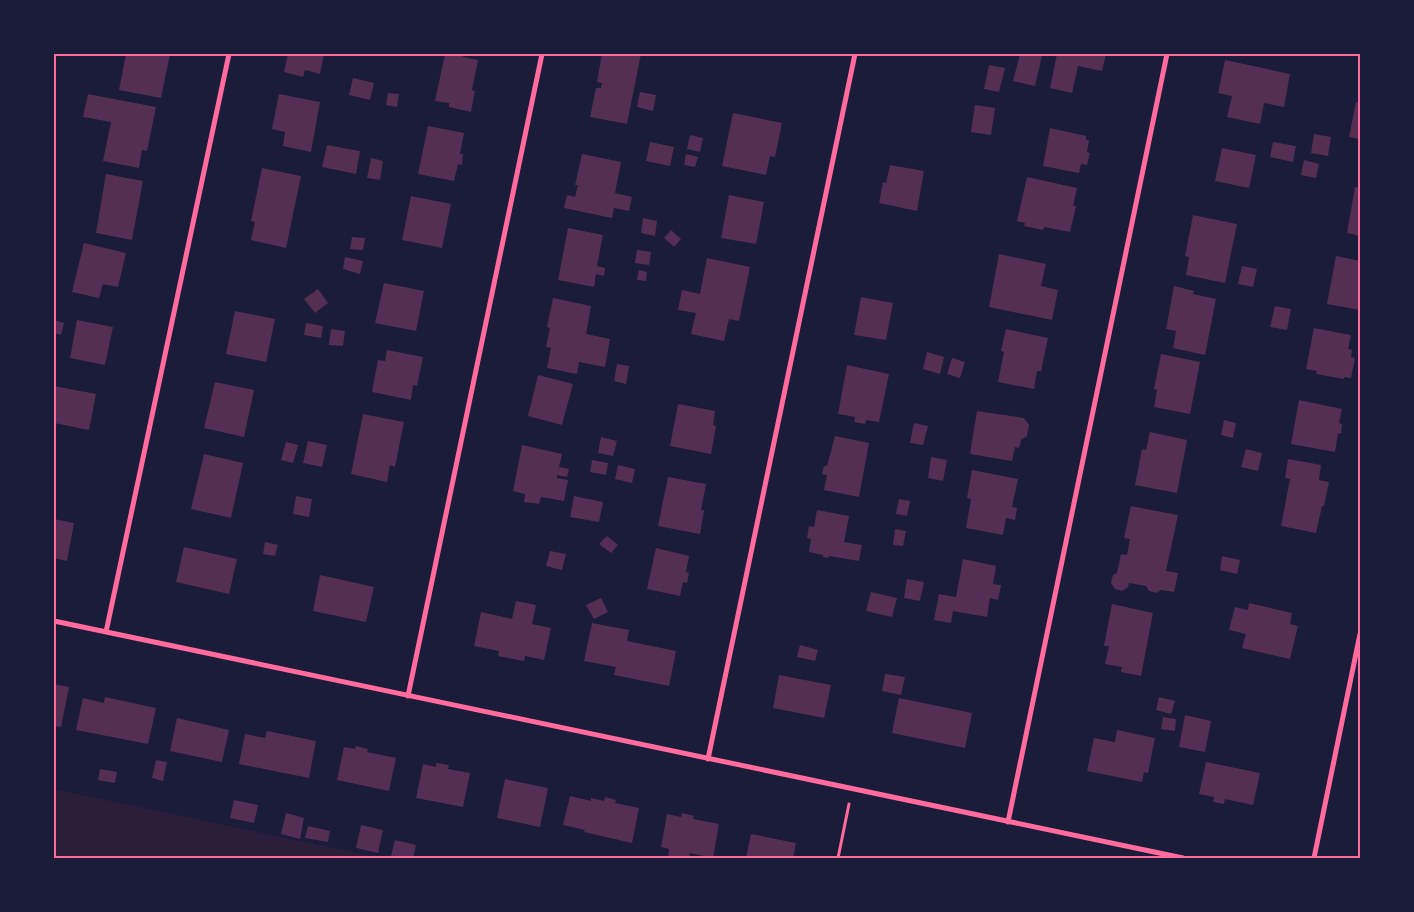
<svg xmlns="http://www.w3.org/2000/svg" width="1414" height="912" viewBox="0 0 1414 912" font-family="'Asap Condensed',sans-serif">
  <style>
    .green { fill: #2a1e3b }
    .building { fill: #542f53 }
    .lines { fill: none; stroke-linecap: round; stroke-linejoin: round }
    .path { stroke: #ff6b9d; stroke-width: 3 }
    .minor { stroke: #ff6b9d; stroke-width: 5 }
    .neatline { fill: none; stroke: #ff6b9d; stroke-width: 2 }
  </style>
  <rect width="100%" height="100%" fill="#1b1b3a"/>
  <path class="green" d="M54,789l327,69h-327z"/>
  <path class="building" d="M126,54h44l-9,44 -42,-8z
    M288,54h36l-4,20 -15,-4 -2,7 -19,-5z
    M445,54h13l5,1v2l15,3 -6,30 3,1 -4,21 -22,-5v-4l-14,-2z
    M602,54h39l-14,70 -37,-7 6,-29h5l1,-5 -5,-1z
    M1020,54h12l10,2 -7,30 -22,-5z
    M1057,54h49l-4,17 -24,-5 -6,27 -22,-5z
    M1225,60l65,14 -6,33 -20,-4 -4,21 -33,-7 5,-21 -14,-3z
    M989,65l16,3 -6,24 -15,-3z
    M353,78l21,5 -4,17 -21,-5z
    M640,92l16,3 -3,16 -16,-4z
    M388,93l11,1 -2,13 -11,-2z
    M88,94l68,13 -9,44 -5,-1 -3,18 -36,-7 8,-39 -28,-5z
    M279,94l41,8 -9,50 -28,-6 2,-14 -13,-3z
    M1356,102l4,1v36l-11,-2z
    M975,105l20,3 -4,27 -20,-3z
    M733,113l49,10 -7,34 -5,-1 -4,19 -44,-9z
    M428,126l36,7 -4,21h3l-1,11 -4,-1 -4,17 -36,-7z
    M1050,128l36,8v4h3l-2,12 3,1 -3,12 -6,-1 -2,9 -36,-7z
    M1314,134l17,3 -3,19 -17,-3z
    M690,135l13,3 -3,14 -13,-3z
    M650,142l24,5 -4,19 -24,-5z
    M1273,142l23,4 -3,16 -23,-5z
    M327,145l33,6 -4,23 -34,-7z
    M1222,148l34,7 -7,33 -34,-7z
    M582,154l39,8 -6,31 17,4 -3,14 -15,-3 -2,10 -48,-10 3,-13 8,2 3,-12h-3z
    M686,154l12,3 -3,10 -11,-2z
    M371,158l12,3 -3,19 -13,-2z
    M1304,160l15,4 -3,14 -15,-3z
    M890,165l34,6 -7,40 -38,-8 4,-21 3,1z
    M262,168l39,8 -15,72 -35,-8 4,-18 -4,-1z
    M106,174l37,7 -11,59 -36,-7z
    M1027,177l50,11 -4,18h3l-6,26 -26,-5 -1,3 -19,-4 1,-3 -8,-2z
    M1355,187l5,1v48l-13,-3z
    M729,195l35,7 -8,42 -35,-6z
    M411,196l40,8 -9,44 -40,-8z
    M1193,215l44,9 -12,59 -39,-8 3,-18 -4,-1z
    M643,218l14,3 -2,15 -14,-3z
    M568,228l35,7 -6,31 8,2 -1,8 -8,-2 -2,13 -36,-7z
    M671,230l10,9 -7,8 -10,-9z
    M352,237l13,1 -2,12 -13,-1z
    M84,243l42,10 -8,34 -15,-3 -4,14 -27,-6z
    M637,250l14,2 -2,13 -14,-2z
    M999,254l47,10 -5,22 17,4 -6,30 -63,-13z
    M1336,256l24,5v49l-33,-6z
    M345,257l18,4 -3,13 -17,-5z
    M707,258l43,9 -11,54 -10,-2 -5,22 -33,-7 5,-21 -18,-3 4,-20 18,4z
    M1242,266l15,3 -4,18 -15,-3z
    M639,270l8,2 -1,9 -9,-1z
    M384,283l40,8 -8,40 -41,-8z
    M1174,286l20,5 -1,3 23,5 -11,56 -32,-7 3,-17 -10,-2z
    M318,289l10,14 -13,10 -11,-14z
    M861,297l32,6 -7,37 -32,-5z
    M553,298l38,8 -5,28 24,5 -5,28 -26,-5 -2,12 -30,-6 4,-20 -5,-1 4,-19 -3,-1z
    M1275,306l16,3 -4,21 -17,-3z
    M235,311l40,8 -9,43 -40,-8z
    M54,320l10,3 -3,12 -7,-2z
    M77,320l36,7 -8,38 -35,-7z
    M306,323l17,3 -2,12 -17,-3z
    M1314,328l37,7 -3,14 4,1 -1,7 4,1 -4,20 -7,-1v2l-28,-5 1,-3 -11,-2z
    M331,329l14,2 -2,15 -14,-1z
    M1006,329l42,9 -7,33h-4l-3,18 -36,-7 6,-30 -3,-1z
    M387,350l36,7 -6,29 -4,-1 -2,15 -39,-8 6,-32 7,1z
    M927,352l17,5 -4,17 -17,-5z
    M1161,354l39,8 -10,52 -36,-7 3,-17 -3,-1z
    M952,358l13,4 -5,16 -13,-4z
    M617,364l12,2 -3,18 -12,-3z
    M847,365l42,9 -10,48 -13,-2 -1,4 -11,-2 1,-5 -17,-3z
    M538,375l35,9 -11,41 -34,-9z
    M215,382l39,8 -10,47 -40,-9z
    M54,386l42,8 -7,36 -35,-7z
    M1299,400l43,9 -3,14 3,1 -1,10 -3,-1 -3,19 -44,-8z
    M678,404l37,7 -2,14 3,1 -5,28 -41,-8z
    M977,411l47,7 5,7 -2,11 -6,4 -2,8 -4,-1 -3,14 -42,-7z
    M363,414l41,8 -9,45 -5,-2 -3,17 -36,-8z
    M1224,420l12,3 -3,15 -12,-3z
    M914,423l14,3 -5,19 -13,-2z
    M1150,432l37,8 -10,53 -42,-8 7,-36 4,1z
    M835,436l34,7 -10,54 -35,-7 3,-15 -5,-1 2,-8h3z
    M601,437l16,4 -4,15 -15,-3z
    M308,441l19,4 -5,22 -19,-4z
    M286,442l12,3 -5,18 -12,-3z
    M522,445l40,9 -3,13 10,2 -2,8 -10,-2v3l11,2 -4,21 -23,-4 -2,7 -15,-2 1,-8 -12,-3z
    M1246,449l16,4 -4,18 -17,-4z
    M204,454l39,9 -12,55 -40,-9z
    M931,457l16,3 -4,21 -15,-3z
    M1288,459l33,6 -2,15 10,2 -5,24h-2l-6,27 -35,-7 9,-47 -5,-1z
    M592,460l16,3 -2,12 -16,-3z
    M618,465l17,4 -3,14 -17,-4z
    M972,470l46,9 -6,28 5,1 -2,12 -9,-2 -3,17 -37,-7 5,-29 -4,-1z
    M668,477l38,7 -5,26h3l-4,24 -42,-8z
    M296,496l16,3 -3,18 -16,-3z
    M574,496l29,6 -4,20 -29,-5z
    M899,499l11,2 -3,15 -11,-2z
    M1131,506l47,9 -12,56 12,2 -4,19 -13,-2 -5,3 -7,-2 -3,-5 -17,-3 -1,4 -6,4 -7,-2 -4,-6 2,-8 4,-2 4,-19 6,1 3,-16 -6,-1z
    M817,510l32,6 -5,26 18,3 -3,16 -30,-5 -1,2 -5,-1v-2l-14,-3 2,-13 -4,-1 2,-12 5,1z
    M54,519l20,4 -7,38 -13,-3z
    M895,529l11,2 -3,15 -10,-1z
    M607,536l11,9 -7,8 -12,-9z
    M265,542l13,3 -3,11 -12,-2z
    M184,547l53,12 -8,35 -53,-12z
    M656,548l33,8 -3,16 3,1 -2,10 -4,-1 -3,14 -33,-7z
    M550,551l16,3 -4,16 -16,-4z
    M1222,556l18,4 -3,14 -17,-4z
    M963,559l33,7 -3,18 8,1 -3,15 -8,-2 -3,19 -34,-6 -2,12 -17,-3 5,-26 17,3z
    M320,575l54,12 -8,35 -53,-11z
    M907,579l17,3 -4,19 -16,-3z
    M871,592l26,6 -5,19 -26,-6z
    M601,598l7,14 -14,7 -8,-14z
    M516,601l20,4 -4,19 19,4 -7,32 -19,-4 -1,5 -26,-5 1,-5 -25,-5 7,-34 31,7z
    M1249,603l43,10 -2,11 8,2 -8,33 -48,-11 4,-14 -17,-4 6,-23 13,3z
    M1112,604l41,9 -12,63 -20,-4 1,-5 -17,-3 4,-18h-5z
    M592,623l37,7 -2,11 49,10 -7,35 -55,-11 2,-8 -32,-6z
    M800,645l18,5 -3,11 -18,-4z
    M885,674l20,3 -4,18 -19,-4z
    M779,675l52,10 -7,33 -51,-10z
    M54,684l15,3 -8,40 -7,-1z
    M105,697l51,11 -8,36 -72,-14 7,-32 21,5z
    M1159,697l16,4 -4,13 -15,-4z
    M899,698l73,15 -7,35 -73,-15z
    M1185,715l26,6 -6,31 -26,-5z
    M1163,717l13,2 -1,12 -14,-2z
    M177,718l52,12 -7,32 -52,-11z
    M1117,730l38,8 -7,35 -4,-1 -2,10 -55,-11 7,-33 21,4z
    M267,731l49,10 -7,37 -70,-14 6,-30 20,4z
    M356,746l12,3 -1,3 29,6 -7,33 -52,-11 7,-33 11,2z
    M156,760l11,2 -4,19 -11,-3z
    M1206,762l54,11 -7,32 -28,-6 -1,5 -11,-2 1,-5 -15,-3z
    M436,763l13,2 -1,4 22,4 -7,34 -47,-9 7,-34 13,3z
    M100,769l17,3 -2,11 -17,-3z
    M505,779l43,9 -8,39 -43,-9z
    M570,796l21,5v-3l13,3 1,-4 11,3 -1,3 24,5 -7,35 -48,-11 1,-2 -22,-5z
    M234,800l24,5 -4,18 -24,-5z
    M286,813l18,5 -4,21 -19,-5z
    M682,813l12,3 -1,3 26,5 -6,34 -23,-5 -1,5h-21l1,-9 -8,-2 6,-33 14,3z
    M361,825l22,5 -5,23 -22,-5z
    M308,826l22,5 -2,11 -23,-4z
    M751,834l45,9 -3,15h-47z
    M395,840l21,5 -3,13h-12l-10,-2z"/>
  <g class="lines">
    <path class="path" d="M838,858l11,-54"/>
    <path class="minor" d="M54,621l1129,237
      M106,632l123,-578
      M408,696l134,-642
      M708,759l147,-705
      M1008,822l159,-768
      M1314,858l46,-224"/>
  </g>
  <rect width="1414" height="912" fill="none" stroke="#1b1b3a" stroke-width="110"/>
  <rect x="55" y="55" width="1304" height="802" class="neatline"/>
</svg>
